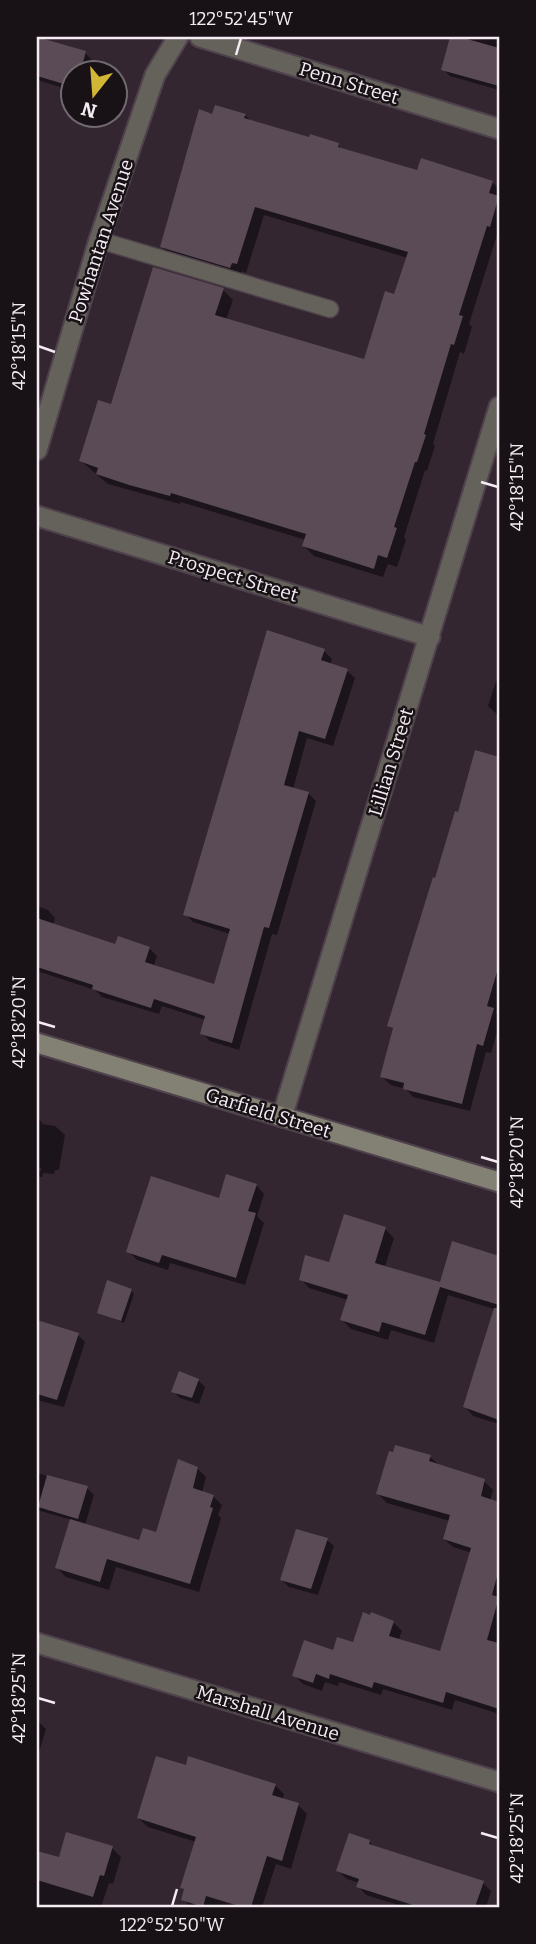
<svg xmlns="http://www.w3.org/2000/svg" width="536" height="1944" viewBox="0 0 536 1944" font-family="Bitter,serif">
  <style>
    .shadow { fill: #0007 }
    .building { fill: #5a4b57 }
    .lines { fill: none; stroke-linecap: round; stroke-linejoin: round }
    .service-casing { stroke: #4f424c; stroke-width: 19 }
    .minor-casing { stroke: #4f424c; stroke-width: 23 }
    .secondary-casing { stroke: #4f424c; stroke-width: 23 }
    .service { stroke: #64625a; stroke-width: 16 }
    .minor { stroke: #64625a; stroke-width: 19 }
    .secondary { stroke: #838074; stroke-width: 19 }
    .ticks { fill: none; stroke: #f5ecf3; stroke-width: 2.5 }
    .labels { text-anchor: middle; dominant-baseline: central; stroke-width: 5; stroke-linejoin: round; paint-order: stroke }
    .street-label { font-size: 19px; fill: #f5ecf3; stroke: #181217 }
    .neatline { fill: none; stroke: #f5ecf3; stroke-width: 2.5 }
    .ticks-label { font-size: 18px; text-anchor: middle; fill: #f5ecf3 }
  </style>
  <rect width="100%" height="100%" fill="#342631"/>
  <path class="shadow" d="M453,37h46v53l-49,-14 -7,-7z
    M37,39l48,14 7,7 -4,14h-14v17l-37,-11z
    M245,115l7,7 86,23 6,6 74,21 74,10 7,7v46h-2l-28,89 3,3 -8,27 -4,-2 -27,92 2,2 -8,25 -2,-1 -21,67 2,3 -9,27 -9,-3 -5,13 -69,-21 -10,-10 2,-6 -125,-38 -1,2 -72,-20 -27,-23 31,-55 111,-116 10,10 -7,20 140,42 29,-66 13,-38 -144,-43 -18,58 -4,-2 -2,6 -69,-21 -9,-9 51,-131z
    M324,651l8,8 -2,6 17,6 8,7 -22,68 -26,-8 -14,51 15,4 8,8 -39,134 -5,-1 -33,116 -29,-9 -8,-8 4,-13 -44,-14 -3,8 -57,-17 -7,-7 -58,-19v-65l11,4 7,8 -2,7 63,21 33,2 8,8 -3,9 61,21 15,-52 -37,-12 -8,-8z
    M496,681l3,1v34l-11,-10z
    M476,752l23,7v242l-3,12 3,3v9l-8,28 -5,-1 -16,59 -57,-14 -7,-8 -15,-4 -9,-8 12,-47 -5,-5 70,-211z
    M37,1117l6,7 12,2 10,9 -6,35h-4l-1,4 -11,-1 -1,4h-5v-6h4v-3l-4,-1z
    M256,1185l8,9 -7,22 7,7 -19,62 -75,-22 -2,7 -31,-10 -9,-9 92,-51z
    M385,1229l9,9 -9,28 56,18 49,-19 9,3v156l-26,-8 -8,-9 29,-98 -46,-14 -14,48 -43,-13 -3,10 -37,-11 -9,-9 6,-20 -39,-12 -8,-9 29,-15z
    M131,1290l3,4 -10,29 -25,-11z
    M43,1324l35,11 7,7 -21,65 -27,-7v-55z
    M198,1380l7,7 -6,17 -19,-6 -7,-7z
    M430,1457l10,9 44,15 9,9 -3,11 9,2v131l-3,10 3,1v69l-44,-14 -3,10 -69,-21 -2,6 -42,-13 -1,4 -13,-4 -3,9 -19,-7 -9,-9 40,-23 20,-8 39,-22 9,9 -4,10 43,12 31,-100 -19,-6 -9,-8 6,-18 -63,-18 -9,-9z
    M197,1468l9,9 -4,16 11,3 9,9 -4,10 3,3 -22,74 -83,-25 -7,23 -43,-13 -9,-9 15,-48 -35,-10v-37l50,15 7,7 -9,30 55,17 17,-8z
    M327,1540l7,6 -16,49 -29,-8 -7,-7z
    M37,1720l9,9 -9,30z
    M187,1767l88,18 9,9 -2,6 16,5 9,9 -16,55 -15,-5 -14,43h-71l-8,-8 2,-8 -3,-4 14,-45 -48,-15 -10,-9z
    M369,1842l7,6 107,35 8,8 -5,16h-81l-39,-12 -8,-9 1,-3 -12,-4 -9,-8z
    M112,1848l9,9 -8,27 -4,-1 -8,24h-64v-54l23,6z"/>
  <path class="building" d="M37,37l49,14 -6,23h-6v13l-37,-11z
    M450,37h10l39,11v38l-58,-16z
    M215,105l31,9 -2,4 65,19 1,-3 29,9 -1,4 79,23 4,-12 72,23 -4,12 10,3 -9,31 -3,-1 -28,89 4,1 -9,29 -3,-1 -27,90 2,1 -9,27h-2l-21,65 3,1 -10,30 -9,-3 -4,14 -72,-23 4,-12 -135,-41 -1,3 -41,-11 -33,-11 2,-6 -19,-7 19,-61 13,4 42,-137 71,21 -9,27 149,44 21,-68 9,3 14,-42 -153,-45 -18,57 -5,-1 -2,5 -70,-21 39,-138 13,5z
    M267,630l58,19 -4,11 27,9 -23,70 -26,-8 -15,54 25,7 -40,136 -5,-1 -32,116 -32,-9 5,-18 -51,-17 -3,9 -59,-19 1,-4 -56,-18v-49l78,26 3,-8 32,11 -5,15 69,22 16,-55 -47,-14z
    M475,750l24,7v208l-12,41 7,2 -11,38 -6,-2 -15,60 -59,-15 1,-6 -24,-6 13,-49 -6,-2 46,-149 2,1 20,-67 3,1z
    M226,1174l31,10 -9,27 8,2 -20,65 -74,-23 -3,8 -33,-11 25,-76 68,22z
    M344,1214l42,13 -11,36 65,19 12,-41 47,15v49l-59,-18 -15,48 -43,-13 -3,10 -39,-12 8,-25 -49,-15 6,-25 24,7z
    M107,1280l25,9 -11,32 -24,-8z
    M494,1308h5v112l-36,-13z
    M37,1320l42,13 -22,67 -20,-6z
    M179,1371l20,8 -7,19 -21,-6z
    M395,1445l36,10 -2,6 56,18 -4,17 18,6v67l-7,26 7,2 -12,43 12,3v66l-53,-17 -3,11 -69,-21 -2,6 -42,-14 -1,5 -13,-5 -3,9 -21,-7 12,-36 29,10 4,-13 16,5 10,-30 7,3 1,-3 23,9 -5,15 51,15 31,-103 -28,-9 7,-24 -74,-21 13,-43 4,1z
    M178,1459l20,8 -5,21 21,7 -4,12 3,1 -23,76 -83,-25 -7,23 -45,-14 15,-49 69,21 4,-12 13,4z
    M47,1475l41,11 -10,33 -40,-12z
    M296,1529l32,9 -17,51 -31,-9z
    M156,1756l30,9 2,-9 88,28 -4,11 27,8 -17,58 -15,-5 -16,51h-9l-36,-11 -3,11 -22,-7 3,-11 -4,-1 16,-51 -59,-19z
    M66,1832l47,14 -9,30 -4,-1 -7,22 -56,-17v-29l22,6z
    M349,1833l21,7 -1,4 115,37 -9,26h-56l-63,-20 3,-8 -23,-8z"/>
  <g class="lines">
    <defs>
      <path id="service" d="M99,240l231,69"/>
      <path id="minor" d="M200,37l299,92
        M37,450l62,-210 56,-165 23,-38
        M37,516l393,121
        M282,1117l217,-710
        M37,1643l462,139"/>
      <path id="secondary" d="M37,1043l462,139"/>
    </defs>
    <use href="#service" class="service-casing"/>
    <use href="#minor" class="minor-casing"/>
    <use href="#secondary" class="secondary-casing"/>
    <use href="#service" class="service"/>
    <use href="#minor" class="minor"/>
    <use href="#secondary" class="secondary"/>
  </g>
  <path class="ticks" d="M236,55l5,-17M38,346l17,6M481,482l17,5M38,1022l17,5M481,1157l17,5M38,1698l17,5M481,1833l17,5M172,1906l5,-17"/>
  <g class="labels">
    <g class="street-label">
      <text transform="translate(349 83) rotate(17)">Penn Street</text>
      <text transform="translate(101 241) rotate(-72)">Powhantan Avenue</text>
      <text transform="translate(233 576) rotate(17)">Prospect Street</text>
      <text transform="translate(391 762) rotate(-73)">Lillian Street</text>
      <text transform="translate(268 1113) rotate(17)">Garfield Street</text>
      <text transform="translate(268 1713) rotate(17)">Marshall Avenue</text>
    </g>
  </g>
  <rect width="536" height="1944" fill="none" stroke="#181217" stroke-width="77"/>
  <g transform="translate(94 94) rotate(197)"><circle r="33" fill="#181217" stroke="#70696f" stroke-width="2"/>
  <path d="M0-5L12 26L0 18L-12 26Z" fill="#d2b635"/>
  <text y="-10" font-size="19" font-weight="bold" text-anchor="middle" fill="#f5ecf3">N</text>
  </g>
  <rect x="38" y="38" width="460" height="1868" class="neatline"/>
  <g class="ticks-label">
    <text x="241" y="25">122°52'45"W</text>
    <text transform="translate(19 346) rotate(-90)" y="6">42°18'15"N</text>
    <text transform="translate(517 487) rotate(-90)" y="6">42°18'15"N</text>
    <text transform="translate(19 1022) rotate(-90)" y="6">42°18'20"N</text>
    <text transform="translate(517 1162) rotate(-90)" y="6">42°18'20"N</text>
    <text transform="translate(19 1698) rotate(-90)" y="6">42°18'25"N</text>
    <text transform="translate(517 1838) rotate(-90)" y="6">42°18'25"N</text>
    <text x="172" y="1931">122°52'50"W</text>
  </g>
</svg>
